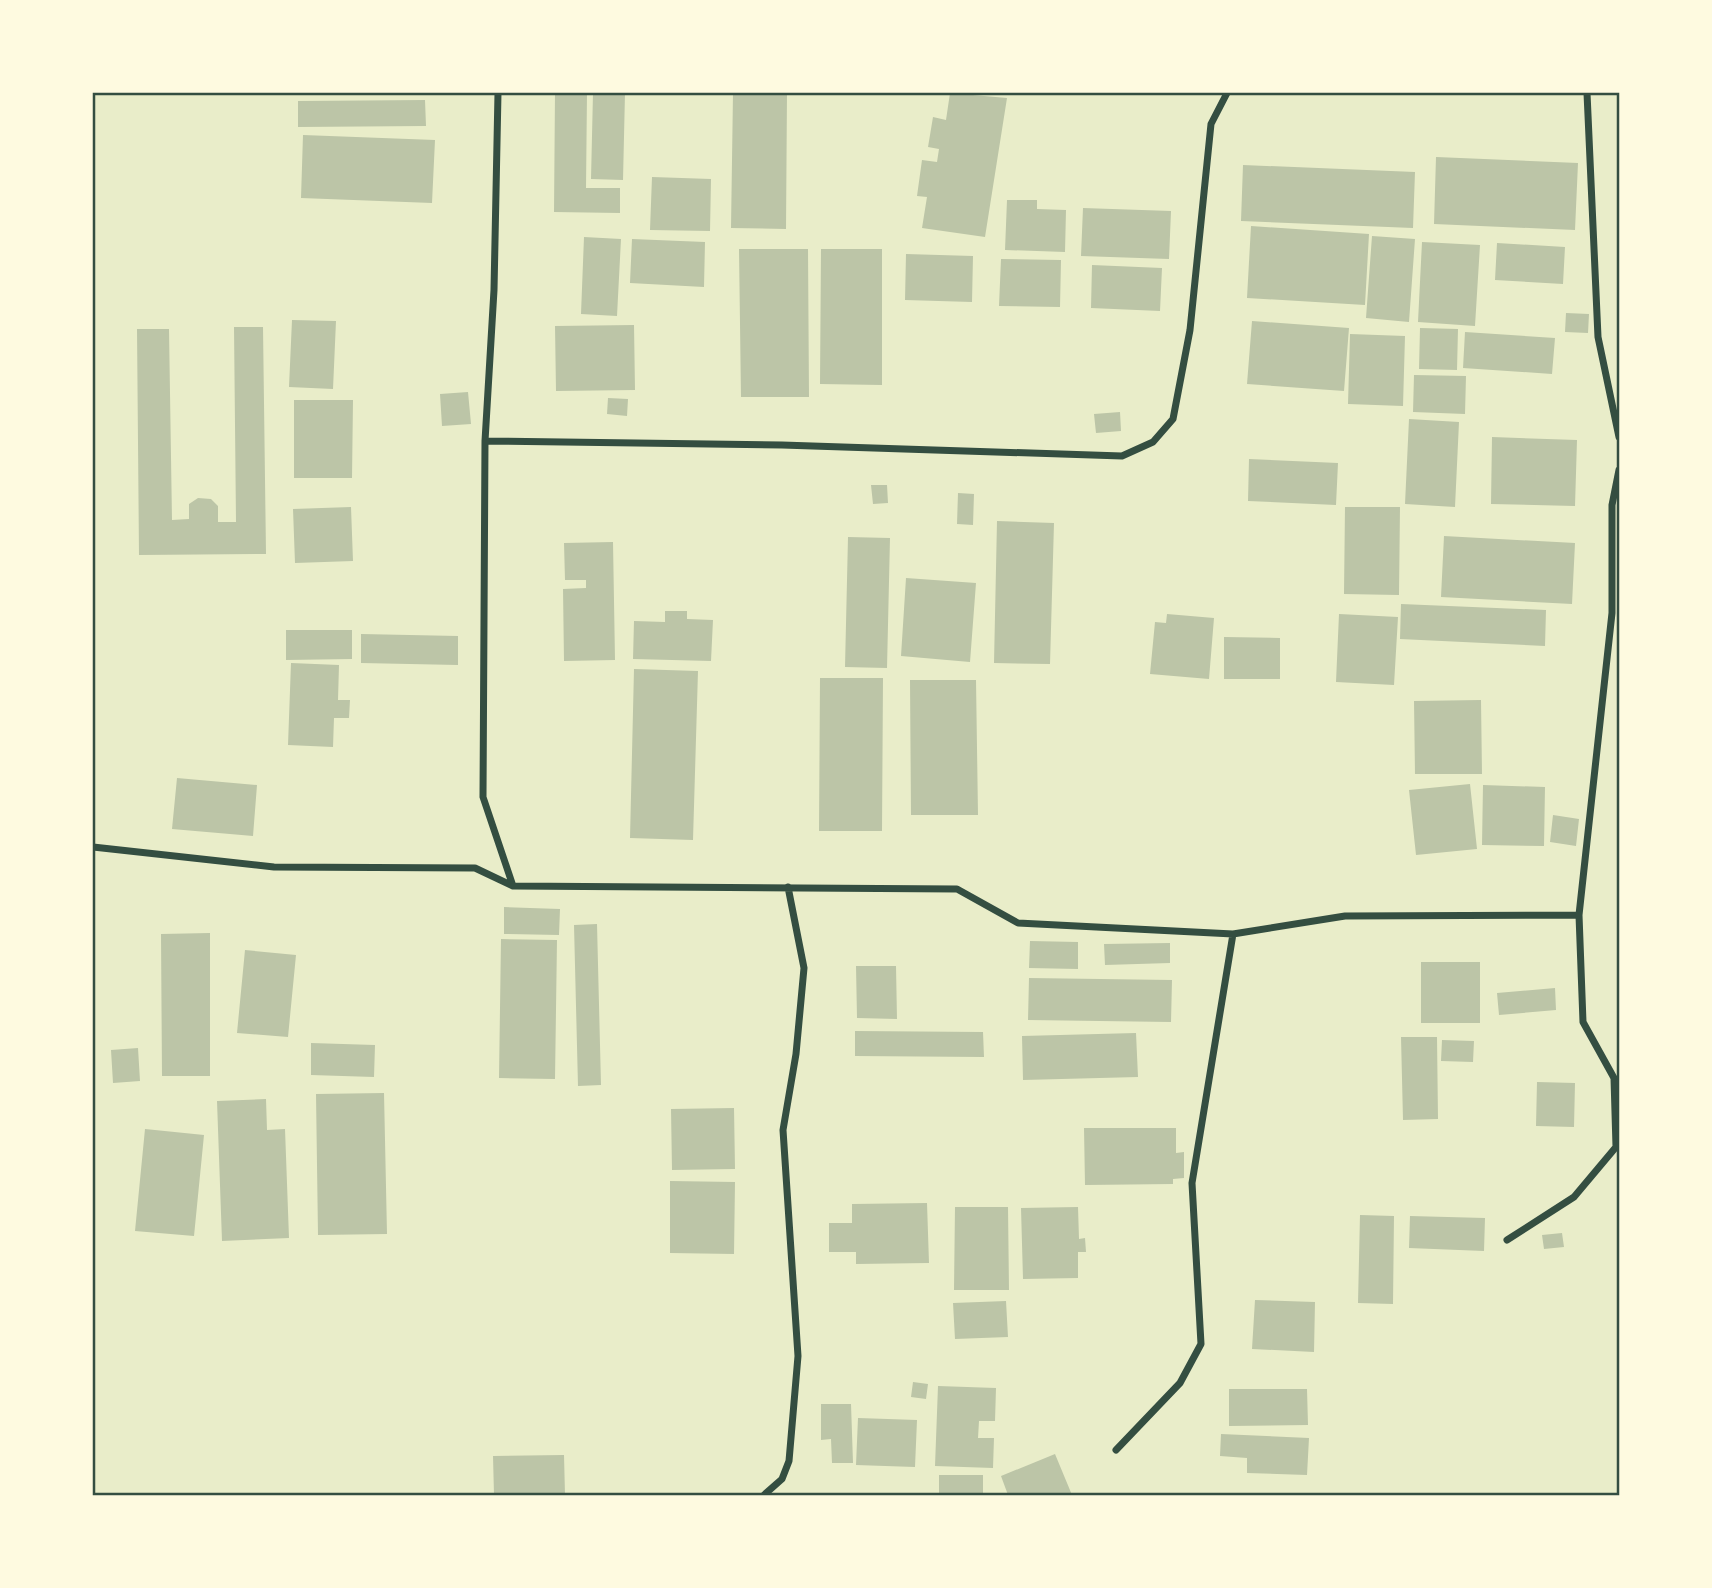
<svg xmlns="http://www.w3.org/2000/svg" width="1712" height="1588" viewBox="0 0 1712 1588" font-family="'Alegreya Sans',sans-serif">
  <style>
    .building { fill: #bcc5a7 }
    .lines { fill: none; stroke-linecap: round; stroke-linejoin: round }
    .minor { stroke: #344e41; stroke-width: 7 }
    .neatline { fill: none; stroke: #344e41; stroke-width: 2.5 }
  </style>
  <rect width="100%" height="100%" fill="#e9edc9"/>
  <path class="building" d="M555,93h32l-1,95h34v25l-66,-1z
    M593,93h32l-2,87 -32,-1z
    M733,93h54l-1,136 -55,-1z
    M950,93l57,5 -22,139 -63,-9 5,-31 -10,-1 5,-36 15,2 2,-13 -11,-2 5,-30 13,3z
    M425,100l1,26 -128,1v-26z
    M303,135l132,5 -3,63 -131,-5z
    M1436,157l142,6 -3,67 -141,-6z
    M1243,165l172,7 -2,56 -172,-7z
    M652,177l59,2 -1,52 -60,-1z
    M1007,200h30v9l29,1 -1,42 -60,-2z
    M1083,208l88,3 -2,48 -88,-3z
    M1251,226l118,8 -4,71 -118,-7z
    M1372,236l43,3 -6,83 -43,-4z
    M584,237l37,2 -4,77 -36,-2z
    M632,239l73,3 -1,45 -74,-4z
    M1422,242l58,3 -5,81 -57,-4z
    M1497,243l68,4 -2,37 -68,-4z
    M739,249h69l1,148h-68z
    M821,249h61v136l-62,-1z
    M906,254l67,2 -1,46 -67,-2z
    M1001,259l60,1 -1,47 -61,-1z
    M1092,265l70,3 -2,43 -69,-3z
    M1566,313l23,1 -1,19 -23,-1z
    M292,320l44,1 -3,68 -44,-2z
    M1252,321l97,7 -5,63 -97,-7z
    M634,325l1,65 -79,1 -1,-65z
    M234,327h29l3,227 -127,1 -2,-226h32l3,191 17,-1v-15l9,-6 13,1 7,7v16h18z
    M1420,328l38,1 -1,41 -38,-1z
    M1465,332l90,6 -3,36 -89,-6z
    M1350,334l55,2 -2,70 -55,-2z
    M1414,375l52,1 -1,38 -52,-2z
    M468,392l3,32 -29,2 -2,-32z
    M608,398l20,1 -1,17 -20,-2z
    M294,400h59l-1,78h-58z
    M1120,412l1,19 -25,2 -2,-19z
    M1409,419l50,3 -4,85 -50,-3z
    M1492,437l85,3 -2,66 -84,-2z
    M1249,459l89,4 -2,42 -88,-4z
    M871,485h16l1,18 -15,1z
    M958,493l16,1 -1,31 -16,-1z
    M351,507l2,54 -58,2 -2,-54z
    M1345,507h55l-1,88 -55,-1z
    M997,521l57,2 -4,141 -56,-1z
    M1444,536l131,7 -3,61 -131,-7z
    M848,537l42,1 -3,130 -42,-1z
    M613,542l2,118 -51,1 -1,-72 23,-1v-8h-21l-1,-37z
    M906,578l70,5 -6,79 -69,-6z
    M1401,604l145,6 -1,36 -145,-7z
    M665,611h22v8l26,1 -2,41 -78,-2 1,-38 31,1z
    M1167,614l47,4 -5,61 -59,-5 5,-52 11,1z
    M1339,614l59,3 -4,68 -58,-3z
    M286,630h66v29l-66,1z
    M361,634l97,2v29l-97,-2z
    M1224,637l56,1v41h-56z
    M291,663l48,2 -1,35h12l-1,18h-15l-1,29 -45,-2z
    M634,669l64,2 -5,169 -63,-2z
    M820,678h63l-1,153h-63z
    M910,680h66l2,135h-67z
    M1481,700l1,74h-67l-1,-73z
    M177,778l80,7 -4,51 -81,-7z
    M1470,784l7,65 -61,6 -7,-65z
    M1483,785l62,2 -1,59 -62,-1z
    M1553,815l26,4 -3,27 -26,-4z
    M504,907l56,2 -1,26 -55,-1z
    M597,924l4,161 -23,1 -4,-161z
    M210,933v143h-48l-1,-142z
    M501,939l56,1 -2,139 -56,-1z
    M1030,941l48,1v27l-49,-1z
    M1170,943v20l-65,2 -1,-21z
    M245,950l51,5 -8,82 -51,-4z
    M1421,962h59v61h-59z
    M856,966h40l1,53 -40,-1z
    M1029,978l143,2 -1,42 -143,-2z
    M1555,988l1,22 -57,5 -2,-22z
    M855,1031l128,1 1,25 -129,-1z
    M1136,1033l2,44 -115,3 -1,-44z
    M1401,1037h36l1,82 -35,1z
    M1442,1040l32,1 -1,21 -32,-1z
    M311,1043l64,2 -1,32 -63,-2z
    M138,1048l2,33 -27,2 -2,-33z
    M1537,1082l38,1 -1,44 -38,-1z
    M384,1093l3,141 -69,1 -2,-141z
    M266,1099l1,31 18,-1 4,109 -67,3 -5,-140z
    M734,1108l1,61 -63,1 -1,-61z
    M1084,1128h92v25l8,-1v26l-11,1v5l-88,1z
    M145,1129l59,6 -10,101 -59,-5z
    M670,1181l65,1 -1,72 -64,-1z
    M927,1203l2,60 -73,1v-12h-27v-29h23v-19z
    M955,1207h53l1,83h-55z
    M1078,1207l1,32 6,-1 1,14h-8v26l-55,1 -2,-71z
    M1360,1215l34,1 -1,88 -35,-1z
    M1410,1216l75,2 -1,33 -75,-3z
    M1562,1233l2,14 -20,2 -2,-14z
    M1255,1300l60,2 -1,50 -62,-3z
    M1006,1301l2,36 -53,2 -2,-36z
    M913,1382l15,2 -2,15 -15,-2z
    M938,1386l58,2 -1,33h-16l-1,17h16l-1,30 -58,-2z
    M1229,1389h78l1,36 -79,1z
    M821,1404h30l2,59h-21l-1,-24 -10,1z
    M858,1418l59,2 -2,47 -59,-2z
    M1221,1434l88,4 -2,37 -60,-2v-15l-27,-2z
    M1055,1454l17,41h-64l-7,-19z
    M564,1455l1,40h-71l-1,-39z
    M939,1475h44v20h-44z"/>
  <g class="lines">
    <path class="minor" d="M498,93l-4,197 -9,151 -2,356 30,89
      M1587,93l11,244 21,100
      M485,441l297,4 340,11 31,-14 20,-23 17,-89 21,-206 16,-31
      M93,847l181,20 201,1 38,18 444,3 61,34 215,11 112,-18 234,-1
      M1507,1240l67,-43 42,-50 -2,-69 -31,-56 -4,-107 33,-302v-108l7,-35
      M1116,1450l64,-67 21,-39 -9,-161 41,-249
      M764,1495l18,-16 7,-18 9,-105 -15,-226 13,-76 8,-86 -16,-81"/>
  </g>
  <rect width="1712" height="1588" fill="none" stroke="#fefae0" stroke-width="189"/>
  <rect x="94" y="94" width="1524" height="1400" class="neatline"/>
</svg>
